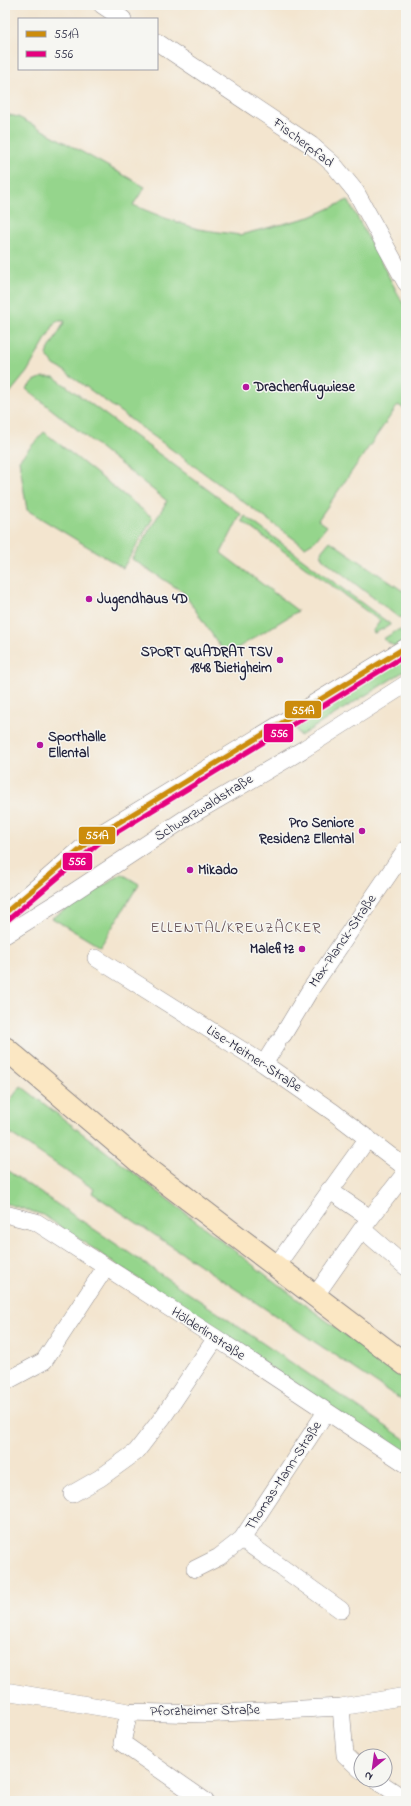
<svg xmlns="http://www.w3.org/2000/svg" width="411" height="1806" viewBox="0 0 411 1806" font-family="'Indie Flower',sans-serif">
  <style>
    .green { fill: #95d58c; stroke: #5c7c64 }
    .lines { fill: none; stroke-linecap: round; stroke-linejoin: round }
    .minor-casing { stroke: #8a8485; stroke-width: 18 }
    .secondary-casing { stroke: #8a8485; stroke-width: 24 }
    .minor { stroke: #fff; stroke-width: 17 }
    .secondary { stroke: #fbe7c3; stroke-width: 22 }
    .bus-1-casing { stroke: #f6f6f2; stroke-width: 8 }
    .bus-2-casing { stroke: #f6f6f2; stroke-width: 8 }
    .bus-1 { stroke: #cc8c0c; stroke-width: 5 }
    .bus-2 { stroke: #e5007d; stroke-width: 5 }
    .poi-dot { fill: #b5179e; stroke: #f6f6f2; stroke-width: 1.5 }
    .labels { text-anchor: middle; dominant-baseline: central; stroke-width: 3; stroke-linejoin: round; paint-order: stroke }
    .street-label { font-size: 14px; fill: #22223b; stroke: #f6f6f2 }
    .poi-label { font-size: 14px; font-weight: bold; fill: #22223b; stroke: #f6f6f2; text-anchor: start }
    .neighbourhood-label { font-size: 15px; letter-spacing: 1px; fill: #604b50; stroke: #f6f6f2 }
    .line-badge { stroke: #f6f6f2; stroke-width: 1.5 }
    .badge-label { font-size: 11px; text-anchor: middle; font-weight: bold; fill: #fff }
  </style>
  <rect width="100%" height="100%" fill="#f6f6f2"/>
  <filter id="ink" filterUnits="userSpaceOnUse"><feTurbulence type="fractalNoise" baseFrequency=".025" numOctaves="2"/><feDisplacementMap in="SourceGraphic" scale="8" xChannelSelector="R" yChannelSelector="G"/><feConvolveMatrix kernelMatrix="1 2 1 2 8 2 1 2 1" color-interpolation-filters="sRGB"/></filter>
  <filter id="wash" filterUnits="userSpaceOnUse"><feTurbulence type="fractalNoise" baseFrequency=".012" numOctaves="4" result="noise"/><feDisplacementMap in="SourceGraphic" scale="16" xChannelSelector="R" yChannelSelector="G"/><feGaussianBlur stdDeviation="0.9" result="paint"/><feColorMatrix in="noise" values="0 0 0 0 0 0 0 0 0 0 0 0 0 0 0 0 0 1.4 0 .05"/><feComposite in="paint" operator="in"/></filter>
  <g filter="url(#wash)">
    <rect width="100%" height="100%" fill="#f3e5cf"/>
    <path class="green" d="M5,114l13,3 21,11 106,59 -12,18 32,13 33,11 42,6 70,-18 38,-17 58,109v101l-8,-5 -80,115 9,6 -12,15 -10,6 -242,-177 -9,-5 -8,-11 19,-33h-9l-29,51 -22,27z
      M43,377h11l187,137 -20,39 77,58 -72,44 -43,-63 -51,-33 35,-58 -141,-112 8,-8z
      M44,432l109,86 -30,50 -96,-58 -8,-50z
      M245,516l145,108v1l-15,8 -3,-1 8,-11 -138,-100z
      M330,541l73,50 3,-4v31l-8,-1 -76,-59 -1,-6z
      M398,630l8,1v10l-12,5 -11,-7z
      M406,652v18l-106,66 -4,-7 10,-7 -4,-7z
      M122,874l17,10 -39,63 -48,-29z
      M21,1086l263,203 122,91v23l-314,-210 2,-4 -89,-59v-23z
      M5,1169l401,271v18l-363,-243 -38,-12z"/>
  </g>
  <g filter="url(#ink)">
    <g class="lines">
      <defs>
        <path id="minor" d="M102,5l21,14
          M157,42l154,103 22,19 23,28 50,91
          M5,913c32,-24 59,-51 90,-76l311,-190
          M5,935l61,-38 120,-79 118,-69 102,-65
          M96,958l168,106 69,48 73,56
          M283,1035l27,-45 96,-141
          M264,1064l13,-21
          M329,1190l41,28
          M5,1214l31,8 180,116 190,126
          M362,1229l44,38
          M276,1266l92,-128
          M315,1296l47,-67 44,-57
          M5,1382l39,-21 61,-93
          M72,1494l28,-16 36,-26 27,-35 53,-79
          M242,1539l99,71
          M195,1569l24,-12 23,-18 84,-127
          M5,1691l124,21 74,2 138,-7 65,-11
          M341,1707l4,48 16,15
          M129,1712l-7,31 83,58
          M376,1780l30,20"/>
        <path id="secondary" d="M5,1048l138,117 263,200"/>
      </defs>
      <use href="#minor" class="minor-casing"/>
      <use href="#secondary" class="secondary-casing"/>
      <use href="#minor" class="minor"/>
      <use href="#secondary" class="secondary"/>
      <defs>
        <path id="bus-1" d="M5,913l90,-76 311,-190"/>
        <path id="bus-2" d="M9,919l90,-76 307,-188"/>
      </defs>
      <use href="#bus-1" class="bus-1-casing"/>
      <use href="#bus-2" class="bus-2-casing"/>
      <use href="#bus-1" class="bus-1"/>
      <use href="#bus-2" class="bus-2"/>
    </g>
  </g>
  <g class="poi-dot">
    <circle cx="246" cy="387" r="4"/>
    <circle cx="89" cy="599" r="4"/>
    <circle cx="280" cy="660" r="4"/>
    <circle cx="40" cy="745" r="4"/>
    <circle cx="362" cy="831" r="4"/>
    <circle cx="190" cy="870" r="4"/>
    <circle cx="302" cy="949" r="4"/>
  </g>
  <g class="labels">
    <g class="street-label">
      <text transform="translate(303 143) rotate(37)">Fischerpfad</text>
      <text transform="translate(204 808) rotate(-32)">Schwarzwaldstraße</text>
      <text transform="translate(343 941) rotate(-56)">Max-Planck-Straße</text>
      <text transform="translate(254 1059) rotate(33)">Lise-Meitner-Straße</text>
      <text transform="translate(208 1334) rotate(33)">Hölderlinstraße</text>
      <text transform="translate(284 1476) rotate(-57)">Thomas-Mann-Straße</text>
      <text transform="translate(205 1711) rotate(-1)">Pforzheimer Straße</text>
    </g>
    <g class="poi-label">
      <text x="254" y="387">Drachenflugwiese</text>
      <text x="97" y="599">Jugendhaus 4D</text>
      <text x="272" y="652" text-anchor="end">SPORT QUADRAT TSV<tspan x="272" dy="16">1848 Bietigheim</tspan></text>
      <text x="48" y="737">Sporthalle<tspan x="48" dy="16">Ellental</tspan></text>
      <text x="354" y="823" text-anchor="end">Pro Seniore<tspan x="354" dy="16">Residenz Ellental</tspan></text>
      <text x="198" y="870">Mikado</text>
      <text x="294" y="949" text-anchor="end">Malefitz</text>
    </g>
    <g class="neighbourhood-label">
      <text x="236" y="928">ELLENTAL/KREUZÄCKER</text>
    </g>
  </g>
  <g class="line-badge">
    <rect x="284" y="700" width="38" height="19" rx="4" fill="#cc8c0c"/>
    <rect x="263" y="723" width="31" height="20" rx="4" fill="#e5007d"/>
    <rect x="78" y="826" width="38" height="19" rx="4" fill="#cc8c0c"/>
    <rect x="62" y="852" width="31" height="19" rx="4" fill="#e5007d"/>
  </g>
  <g class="badge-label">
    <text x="303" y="714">551A</text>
    <text x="279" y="737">556</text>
    <text x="97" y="839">551A</text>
    <text x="77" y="865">556</text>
  </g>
  <rect width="411" height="1806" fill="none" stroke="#f6f6f2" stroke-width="20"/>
  <rect x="18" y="18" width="140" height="52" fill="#f6f6f2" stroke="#a1a1a9"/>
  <rect x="26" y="31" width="20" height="6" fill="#cc8c0c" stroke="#a1a1a9"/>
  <text x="54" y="38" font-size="12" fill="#22223b">551A</text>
  <rect x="26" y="51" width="20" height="6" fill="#e5007d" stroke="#a1a1a9"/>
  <text x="54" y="58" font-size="12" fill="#22223b">556</text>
  <g transform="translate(373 1768) rotate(209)"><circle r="19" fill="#f6f6f2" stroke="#a1a1a9"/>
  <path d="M0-3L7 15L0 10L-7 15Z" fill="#b5179e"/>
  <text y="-6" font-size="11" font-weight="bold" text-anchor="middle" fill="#22223b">N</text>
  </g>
</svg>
